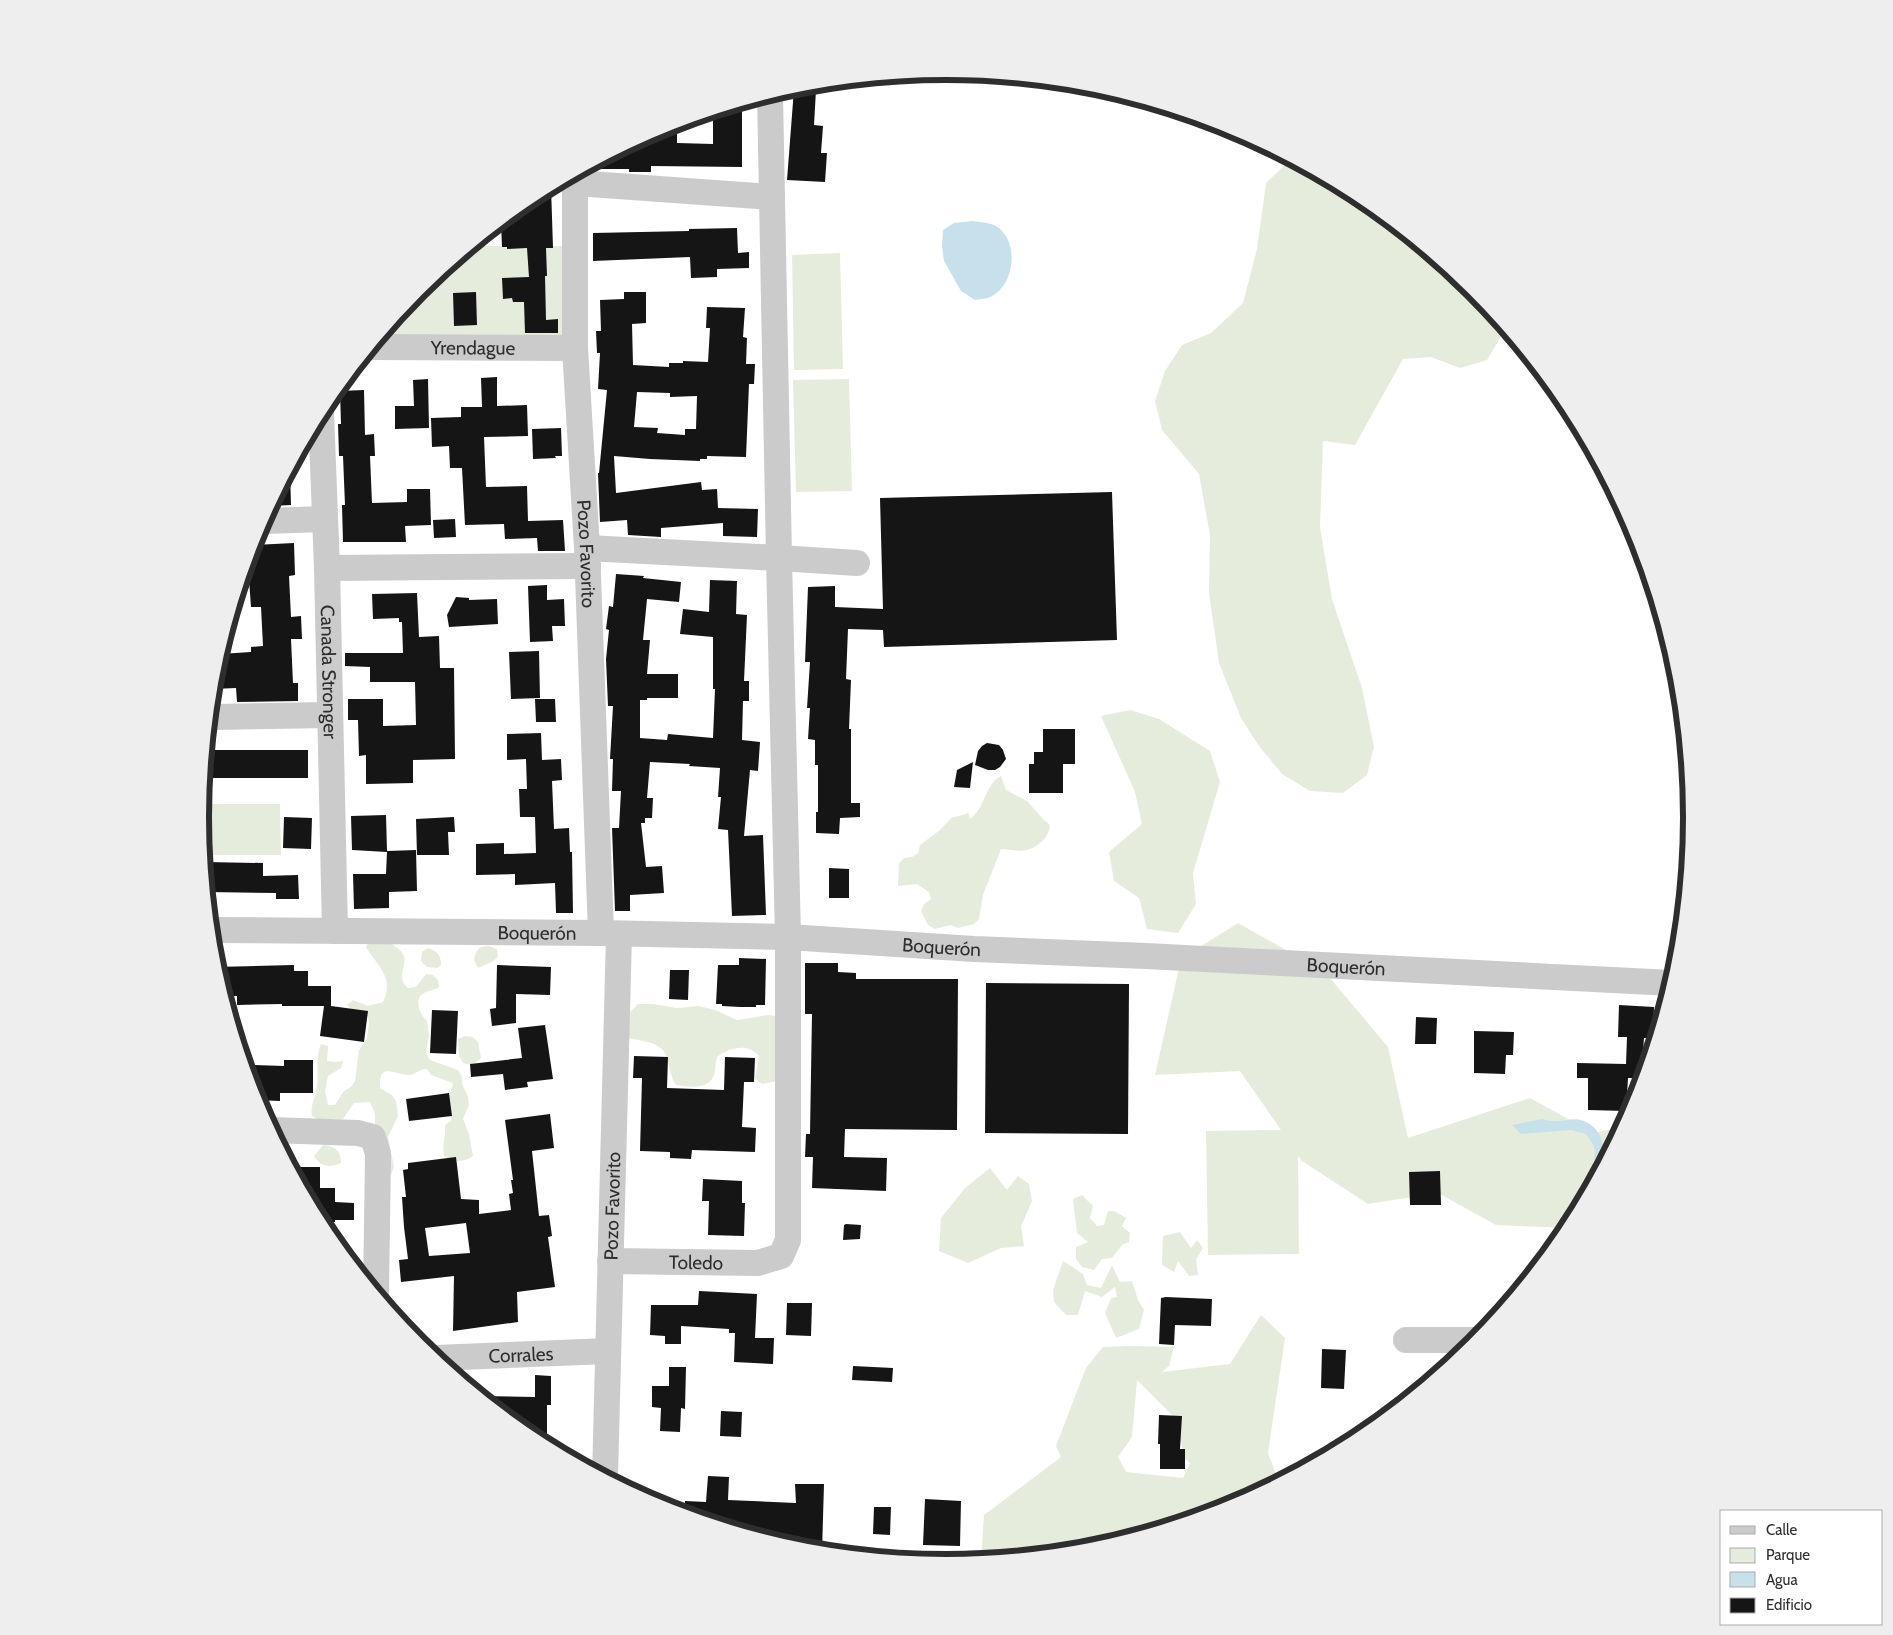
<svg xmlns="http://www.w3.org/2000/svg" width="1893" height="1635" viewBox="0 0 1893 1635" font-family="Cabin,sans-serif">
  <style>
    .green { fill: #e6ecdb; fill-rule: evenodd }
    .water { fill: #c7e1ec }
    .building { fill: #151515; fill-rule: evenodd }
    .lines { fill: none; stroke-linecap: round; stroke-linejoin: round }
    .minor { stroke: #cbcbcb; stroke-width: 26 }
    .labels { text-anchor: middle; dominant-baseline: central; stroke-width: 5; stroke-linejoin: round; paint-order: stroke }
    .street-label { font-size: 19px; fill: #2e2e2e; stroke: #fff }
    .rim { fill: none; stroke: #2e2e2e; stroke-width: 6 }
  </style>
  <rect width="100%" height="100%" fill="#fff"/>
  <path class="green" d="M1291,159l70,38 113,93 32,38 -19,32 -27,8 -29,-11 -28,2 -48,86 -32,-4 -3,86 12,72 30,89 12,59 -7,28 -24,18 -33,-2 -28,-17 -23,-28 -18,-28 -22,-55 -10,-70 1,-58 -11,-61 -37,-44 -7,-29 10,-30 17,-26 29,-12 32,-30 14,-54 9,-66z
    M472,246h97l-1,103h-197l48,-59z
    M840,253l3,116 -49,1 -2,-115z
    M849,379l3,112 -56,1 -3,-112z
    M1130,710l29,9 51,32 10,31 -27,91 3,31 -18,29 -31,-4 -8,-31 -25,-17 -5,-29 33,-28 -7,-32 -34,-76z
    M1001,776l5,14 21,11 17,19 6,5c0,11 -12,23 -24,25 -8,2 -17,-1 -25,-1l-18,46 -4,24 -5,5 -16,4 -7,-3 -16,4 -7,-4 -7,-14 3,-7 7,-5 -2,-7 -12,-8 -19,2 1,-23 5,-5 8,-1 6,-4 2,-8 20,-15 11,-12 15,-4 2,-2 2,7c15,-10 15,-35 31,-43z
    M202,804h78l1,51h-77l-4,-38z
    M1238,923l87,49 63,75 20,91 122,-40 64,35 30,-7 -55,102 -73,-3 -58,-32 -70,11 -66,-43 -4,-5 1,98 -91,1 -2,-124 75,-1 -41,-59 -85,4 26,-116z
    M384,939c5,4 16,9 19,15 6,13 -9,21 5,34l8,-1 10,-13 7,1 5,5 1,7c-5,4 -10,3 -15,6 -11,6 -4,22 3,28l2,15 -3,17 4,7 28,10 4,7v7l6,13 1,8 -6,14 6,15 4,22c-9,7 -20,6 -29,0 -2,-11 2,-20 1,-31l6,-4 -2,-23 4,-15 -22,-8 -4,-6c-9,0 -11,6 -19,6 -13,0 -30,-14 -28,13l12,7 4,6 2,15 -10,21 6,30 -3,8 -16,-48v-13l-5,-12 -16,1 -11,16 -24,1 -7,-4c-2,-10 3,-18 5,-28 2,-14 -2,-30 4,-44l7,2 -1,15 8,1 8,-1 -2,7 -13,8 -3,15 3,14h7l9,-14 7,-4 4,-6 4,-31 8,-12 2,-15 -1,-7 -16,-5 -5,-6 6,-5 15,6 15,-4c12,-25 -6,-36 -17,-55l4,-7z
    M489,946l8,3 1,8 -6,5 -14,6 -4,-8c2,-10 5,-14 15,-14z
    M428,948c9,3 13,7 13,17l-3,3 -11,-1 -6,-6 1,-9z
    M638,1004h15l23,4 23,-2 16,4 22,10 32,-5 6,1 2,65 -15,3 -7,-5 4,-23c-11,-13 -30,-9 -42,1 -2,7 -1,14 -4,20 -6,13 -26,10 -37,8 -6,-9 -6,-17 -9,-27 -4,-17 -27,-17 -40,-20v-23z
    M465,1036l8,1 5,5 3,16c-6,6 -10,8 -18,5l-4,-7 -1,-17z
    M323,1145c12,1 18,6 18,18 -13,5 -20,4 -27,-7z
    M990,1168l17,22 11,-14 11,8 3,17 -11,25 3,20 -23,2 -33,15 -29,-12 2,-33 24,-30z
    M1082,1195l11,11 -3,12 7,8 7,-1 4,-14h6l12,7 -4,8 8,7 -1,9 -7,3 -10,13 -10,1 -8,11 -12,-3 -6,-8v-12l12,-5 -11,-9 -4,-34z
    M333,1231c14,0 10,12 14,21 2,5 4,7 5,12l-21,-26z
    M1180,1232l11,16 6,-8 6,8 -7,11 2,16 -9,1 -11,-15 -4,11 -12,-7 1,-29z
    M1063,1261l20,13 4,11 14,3 11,-23 8,17 12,-1 6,19 6,10 -5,19 -23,9 -11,-25 6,-15 6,-1 -2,-10 -13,10 -17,-6 -7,24h-12l-12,-13 -1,-12z
    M1261,1315l24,23 -17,115 11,29 -47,25 -140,42 -111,11 3,-45 77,-58 -5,-11 30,-78 17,-21 27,-1 44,1 -5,19 -7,6 68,-8zM1137,1380l38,38 10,41 5,4 -7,15 -57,-6 -8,-15 14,-20z"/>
  <path class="water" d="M973,221c7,1 17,2 23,5 24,15 19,60 -6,71 -4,2 -11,2 -15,3l-14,-9 -17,-30 -2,-15 1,-16 11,-7z
    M1542,1119c5,1 10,3 15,2 9,0 18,-4 27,0 40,18 5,70 -8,95 -3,-22 6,-20 14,-37 3,-8 6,-23 4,-32 -1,-4 -6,-9 -8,-13l-15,-4 -50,4 -9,-9z"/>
  <path class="building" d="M794,89l22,1 -2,35 9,1 -2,27h6l-2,29 -38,-2z
    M742,104v63l-91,-1v6h-22v-3h-40l-1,-2 63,-33h26v9l36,1v-32z
    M551,187l2,61h-7l1,28h-2l1,44 12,-1v14h-33l-1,-31h-11l-1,-4 -9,1 -1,-21 27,-1 -2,-29 -20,1v-2h-5l-1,-25 31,-25z
    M737,228l1,25 11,-1v16l-32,1v8l-26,1 -1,-21 -97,4v-28l96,-2v-2z
    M476,292l1,33 -23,1 -1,-33z
    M624,292h22v31l-14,1 1,41 36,2v-4h14v-2l25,1 2,-34h-4l1,-21 38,1 -2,29 4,1 -1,26h9l-1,20h-5l-3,73 -39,-1v3h-7v2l-50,-2 -36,-3 2,37 85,-11 1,8 15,-1 1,19 40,1 -1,28 -34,-1v-13l-62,5v9l-33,-2 -1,-15 -27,2 -2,-49h1l8,-83 -9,-1 2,-36h-3l-1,-22h5l-1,-31 24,-1zM637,392l33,1v4l27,-1 -1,33h-11v6l-28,-2 1,-5 -24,-1z
    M497,377v29l30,-1 1,31 -44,1 2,50 41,-1 1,35 35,-1 2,31h-27l-1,-13 -32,1 -1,-15 -39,1 -3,-57h-12l-1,-22 -17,1 -1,-29 30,-1v-10h21l-1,-29z
    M428,379l1,49 -34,1v-23h19l-1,-26z
    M364,390l1,45 9,-1 1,22h-5l2,47 35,-1v-13h23l1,36 -26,1 1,16h-63l-1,-37h3l-2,-49h-4l-1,-32h3l-1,-33z
    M561,428l1,28h-7l1,2 -23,1 -1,-30z
    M290,471l1,34 -20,1 12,-22z
    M1112,492l5,148 -233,7 -1,-17 -35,-1 -2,50 5,1 -2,49h2v74h9v14l-20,1 -1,16 -23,-1v-21h2v-47h-3v-25l-7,-1 2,-31h-3l3,-46h-5l3,-75 27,-1v21l48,2 -3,-111z
    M455,519l1,18 -22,1 -1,-18z
    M294,543l1,32 -6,1 2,41 10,-1 1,23h-11l2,44h5v18l-61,1 -1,-14 -23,1 2,-17 5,-18 31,-2v-5l12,-1 -2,-39h-10l-2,-28 -6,1 10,-35z
    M616,574l28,2 -1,2 38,4 -2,20 -32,-3 -4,41h7l-3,34h31v24h-31v2h-7v38l27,2 1,-6 45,4 2,-49h-2v-52l-33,-3 3,-25 26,3 1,-32 27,1 -1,33 11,1 -3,66h5v20h-6l-1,39 18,2 -2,29 -8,-1 -6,66 19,-1 3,80 -34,1 -4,-86 -10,-1 3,-32h-3l2,-29 -31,-2 1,-2 -40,-2 -3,36h6l-1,20h-7v5h-4l5,44 16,-1 2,27 -34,2v16h-15l-3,-83h7l2,-37h-9l1,-32h-3l3,-53h-5l-2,-47 3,-29 -3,-1 3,-23 4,1z
    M547,585v15l17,-1 1,27h-13l1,15 -23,1 -2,-56z
    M417,593l2,44 20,-1 1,32h14l1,91 -42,1v23l-47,1v-29l-7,1 -1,-36h-10v-21h35v27l33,-1 -1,-43h-45v-15l-25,-1v-13h58l-1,-31h-3v-4l-26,1 -1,-25z
    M456,597l13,1v2l28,-1 1,25 -49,3 -2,-12z
    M539,651l1,47 -29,1 -2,-47z
    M535,699h20l1,23h-20z
    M1043,729h32v35h-12v29h-34v-29h5v-12h9z
    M541,733l1,27 19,-1 1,21 -10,1 2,48 15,-1 1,24h2l1,61h-17l-1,-30 -40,2v-11l-39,1v-31l28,-1v11l32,-1 -1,-36h-15l-1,-28h8l-1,-30 -19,1v-26z
    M987,743l12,2 4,5 3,9 -6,8 -5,3h-7l-13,-5 3,-14 4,-5z
    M207,750h101v28h-104z
    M973,762l-3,26 -16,-1 3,-17z
    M386,815l1,36 29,-1 1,41 -28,1v16l-35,1 -1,-35h33l1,-22 -35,-2 -1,-34z
    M284,817l28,1 -1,31 -28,-1z
    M454,817l1,15h-7l1,23h-32l-1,-36z
    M205,862l58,1v13l35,-1 1,24h-23v-6l-68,-1z
    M829,868l20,1v29h-20z
    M739,958l27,1 -1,46h-9v2h-16l-18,-1v-2h-6l2,-39h21z
    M805,963h33v9l18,1v6h102l-1,151 -112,-1 -1,28 43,1 -1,33 -74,-3 1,-31h-8l1,-23h4l2,-120h-7z
    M294,965v6h14v15h23v20l37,5 -4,31 -44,-6 4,-30h-42v-2l-45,1v-9h-12l-9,-29z
    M497,965l54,2 -1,28 -34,-1v29l-24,3 -2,-17 6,-1z
    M670,970h19l-1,30 -19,-1z
    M986,983l143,1 -1,150 -143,-1z
    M1619,1005l35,2 -1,31h-9l-3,40h-13l-2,33 -38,-1v-32h-11v-15l49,1 1,-27h-9z
    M432,1010l26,1 -2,43 -26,-1z
    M1416,1017l21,1 -1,26h-21z
    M545,1025l8,54 -26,3 1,5 -23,3 -2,-16 -32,3 -1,-13 52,-6 -4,-30z
    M1474,1031l40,1 -1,23h-7l-1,19 -31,-1z
    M634,1056l34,1 -1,31 57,2 1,-33 30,1 -1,24h-10l-2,45 14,1 -1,24 -63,-2 -1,9 -21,-1v-6l-30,-1 2,-73h-9z
    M284,1060h29v33h-33v8l-24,-1 -4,-14 1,-21 31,1z
    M449,1093l3,23 -43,5 -3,-22z
    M550,1114l4,34 -22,3 7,65 10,-1 3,21 -4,1 7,50 -38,5 1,30 -65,9 1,-55 -53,6 -2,-22 9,-1 -4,-32 -2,-30h4l-3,-27 5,-1v-6l48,-6 5,42 18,1v14l32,-4 -2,-16 4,-1 -2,-13h2l-8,-60zM466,1223l4,30 -41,3 -4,-28z
    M291,1167h29v21h15v14l19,1v17h-19v2h-14v-19l-1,18z
    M1440,1171l1,34h-31l-1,-33z
    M703,1179l39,2v22h3l-1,33 -36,-1 1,-34h-7z
    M846,1224l15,1 -1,14 -17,1 1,-15z
    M699,1291l58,3 -2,44h19l-1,26 -39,-2 1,-29h-6v-4l-48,-3v18h-16v-8l-15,-1 1,-30h47z
    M1166,1297l46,2 -1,27 -36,-1 -1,20 -15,-1 2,-46z
    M787,1303h25l-1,33 -25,-1z
    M1322,1349l24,1 -2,39 -23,-1z
    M853,1366l40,2 -1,14 -40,-2z
    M669,1367h17l-1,42 -4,-1 -1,24 -20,-1 1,-23 -9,-1v-21h17z
    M535,1375l16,1v29h-4v41l-15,-8 -12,-10v-11h-14l-25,-21 54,1z
    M721,1411l21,1 -1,25 -21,-1z
    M1159,1415l23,1 -2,33h5v20h-25v-25h-2z
    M708,1476l21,1 -1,23 68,3 -1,-19h29l-2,68 -21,-3 -116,-35v-13l21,1z
    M925,1499l36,2 -1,45 -37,-1z
    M874,1507h17l-1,28 -17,-1z"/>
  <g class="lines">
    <g class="minor">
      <path id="s1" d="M575,174v174l12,200 14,385"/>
      <path d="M576,183l196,14"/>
      <path id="s2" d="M372,347l203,1"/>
      <path id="s3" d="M321,413l6,155 8,363"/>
      <path d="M263,521l62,-2"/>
      <path d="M587,548l192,10 78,5"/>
      <path d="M327,568l261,-2"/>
      <path d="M210,717l119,-2"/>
      <path id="s4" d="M211,930l390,3 187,4 186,12 172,7 526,27"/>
      <path d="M271,1130l87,3 15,4 5,17 -2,138"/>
      <path id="s5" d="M610,1261l148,2 23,-7 7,-16v-303l-9,-379 -9,-463"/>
      <path d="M1406,1340h72"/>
      <path id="s6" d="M435,1358l173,-7"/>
      <path id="s7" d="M605,1477l14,-543"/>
    </g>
  </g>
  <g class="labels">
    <g class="street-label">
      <text stroke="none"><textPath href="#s2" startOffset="101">Yrendague</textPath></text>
      <text stroke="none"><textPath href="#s1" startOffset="380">Pozo Favorito</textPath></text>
      <text stroke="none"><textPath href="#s3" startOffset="259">Canada Stronger</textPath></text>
      <text stroke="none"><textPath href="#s4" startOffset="326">Boquerón</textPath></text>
      <text stroke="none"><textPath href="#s4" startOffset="731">Boquerón</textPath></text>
      <text stroke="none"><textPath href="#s4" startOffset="1136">Boquerón</textPath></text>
      <text stroke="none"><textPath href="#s7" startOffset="271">Pozo Favorito</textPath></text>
      <text stroke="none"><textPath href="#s5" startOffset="86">Toledo</textPath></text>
      <text stroke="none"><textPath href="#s6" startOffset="86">Corrales</textPath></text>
    </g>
  </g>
  <path d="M0 0H1893V1635H0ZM209 817a737 737 0 1 1 1474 0a737 737 0 1 1-1474 0Z" fill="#eee" fill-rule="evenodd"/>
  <path class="rim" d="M209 817a737 737 0 1 1 1474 0a737 737 0 1 1-1474 0Z"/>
  <rect x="1720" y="1510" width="162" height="115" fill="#ffffff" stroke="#ababab"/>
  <rect x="1730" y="1526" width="25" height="8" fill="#cbcbcb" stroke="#ababab"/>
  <text x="1766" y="1535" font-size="15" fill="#2e2e2e">Calle</text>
  <rect x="1730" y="1548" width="25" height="15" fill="#e6ecdb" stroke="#ababab"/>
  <text x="1766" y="1560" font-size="15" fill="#2e2e2e">Parque</text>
  <rect x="1730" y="1572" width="25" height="15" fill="#c7e1ec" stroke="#ababab"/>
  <text x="1766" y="1585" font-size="15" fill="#2e2e2e">Agua</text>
  <rect x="1730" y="1598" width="25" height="15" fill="#151515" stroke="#ababab"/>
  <text x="1766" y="1610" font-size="15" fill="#2e2e2e">Edificio</text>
</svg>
